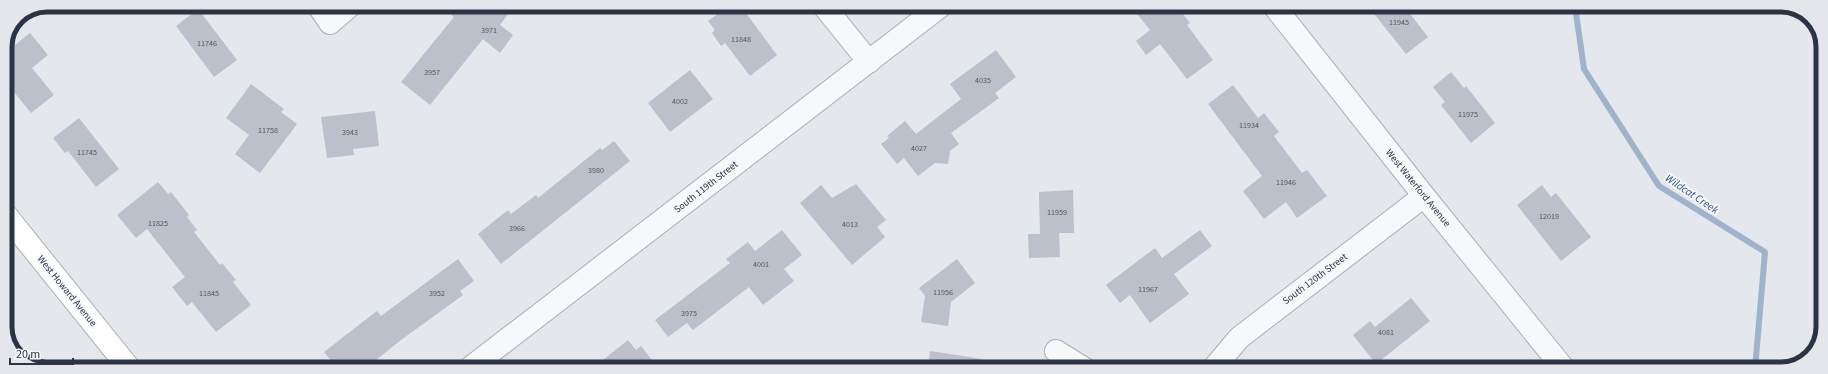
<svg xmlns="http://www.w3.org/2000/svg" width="1828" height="374" viewBox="0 0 1828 374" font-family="'Source Sans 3',sans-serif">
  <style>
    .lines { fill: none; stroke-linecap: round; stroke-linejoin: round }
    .stream { stroke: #9fb4cc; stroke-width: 6 }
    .building { fill: #bbc0ca }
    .street-casing { stroke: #a9aeb7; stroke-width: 24 }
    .secondary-casing { stroke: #a9aeb7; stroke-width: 24 }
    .street { stroke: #f7f8fa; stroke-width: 22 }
    .secondary { stroke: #fff; stroke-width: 22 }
    .labels { text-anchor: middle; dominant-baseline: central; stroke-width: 4; stroke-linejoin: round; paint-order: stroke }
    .number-label { font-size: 8px; fill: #4f5766 }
    .street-label { font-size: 10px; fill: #2b3445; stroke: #f4f6f9 }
    .water-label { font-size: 11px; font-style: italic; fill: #34527a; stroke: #f4f6f9 }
    .rim { fill: none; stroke: #2b3445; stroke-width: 5 }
  </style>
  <rect width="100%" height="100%" fill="#e4e7ec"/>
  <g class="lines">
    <path class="stream" d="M1575,6l9,63 75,117 106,66 -10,117"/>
  </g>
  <path class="building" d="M440,5h57l11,9 -8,11 13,10 -13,18 -17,-14 -53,66 -29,-23 53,-65z
    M730,5h10l37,50 -27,21 -25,-33 -4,3 -9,-13 3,-3 -7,-9z
    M1130,5l47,1 13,17 -3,2 26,35 -26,19 -27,-35 -14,11 -10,-14 14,-11z
    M1368,6h36l24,31 -22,17z
    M198,9l39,51 -23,17 -38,-51z
    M30,33l18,22 -16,13 22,27 -23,18 -26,-32v-28z
    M996,50l20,27 -21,16 4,5 -48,35 8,11 -9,7 -2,13 -13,-1 -17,13 -14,-18 -7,6 -16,-20 8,-6 -2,-2 18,-15 11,13 45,-35 -11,-15z
    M690,70l23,29 -43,33 -22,-29z
    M1451,72l13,16 2,-2 29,37 -24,20 -30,-38 4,-3 -12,-15z
    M251,84l33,25 -3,3 16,12 -37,49 -25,-19 14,-19 -23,-17z
    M1233,85l25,33 6,-5 15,19 -5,4 28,37 5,-3 20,26 -30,22 -11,-16 -22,17 -21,-28 19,-15 -54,-72z
    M375,111l4,35 -26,3 1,6 -27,3 -6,-41z
    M79,118l40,51 -23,18 -28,-36 -3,2 -12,-15z
    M614,141l16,20 -129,103 -23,-30 30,-24 3,4 25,-19 2,3 62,-50 2,2z
    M158,182l10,12 3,-2 18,23 -2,2 10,13 -3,2 26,33 2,-2 14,17 -3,2 18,23 -35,27 -24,-30 -5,4 -15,-19 13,-10 -38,-48 -11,9 -19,-23z
    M856,184l30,36 -9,7 8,10 -33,28 -52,-62 21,-18 11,13z
    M1542,185l9,12 5,-4 35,44 -30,24 -44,-56z
    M1073,190l1,43h-15l1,24 -31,1 -1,-24h12l-1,-42z
    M782,230l20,25 -18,14 10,12 -31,24 -14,-18 -56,43 -6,-7 -19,14 -13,-17 75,-57 -4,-4 22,-17 7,9z
    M1200,230l12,16 -38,28 15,20 -39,29 -20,-28 -10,8 -14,-18 49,-37 7,10z
    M458,259l16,22 -14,10 3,4 -62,45 -35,28h-29l-13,-16 53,-41 4,5z
    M957,259l18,24 -24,19 -3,24 -27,-4 4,-26 -6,-8z
    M1411,298l19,23 -54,43 -23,-29 17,-14 5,6z
    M628,340l8,10 5,-4 18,23 -66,-1z
    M930,351l52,8 -1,10h-53z"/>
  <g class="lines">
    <defs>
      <path id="street" d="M318,5l12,18 21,-18
        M823,5l46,57
        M1274,6l150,190 140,173
        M1056,351l29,18
        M470,368l472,-363
        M1213,369l26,-31 185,-142"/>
      <path id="secondary" d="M5,214l124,154"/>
    </defs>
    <use href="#street" class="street-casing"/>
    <use href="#secondary" class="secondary-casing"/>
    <use href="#street" class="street"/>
    <use href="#secondary" class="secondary"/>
  </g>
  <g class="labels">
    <g class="number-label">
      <text x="1399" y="22">11945</text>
      <text x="489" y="30">3971</text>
      <text x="741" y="39">11848</text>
      <text x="207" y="43">11746</text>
      <text x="432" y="72">3957</text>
      <text x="983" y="80">4035</text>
      <text x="680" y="101">4002</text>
      <text x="1468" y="114">11975</text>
      <text x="1249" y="125">11934</text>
      <text x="268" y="130">11758</text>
      <text x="350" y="132">3943</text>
      <text x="919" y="148">4027</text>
      <text x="87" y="152">11745</text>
      <text x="596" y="170">3980</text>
      <text x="1286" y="182">11946</text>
      <text x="1057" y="212">11959</text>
      <text x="1549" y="216">12019</text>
      <text x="158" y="223">11825</text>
      <text x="850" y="224">4013</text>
      <text x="517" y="228">3966</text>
      <text x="761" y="264">4001</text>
      <text x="1148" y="289">11967</text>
      <text x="943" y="292">11956</text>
      <text x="209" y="293">11845</text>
      <text x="437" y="293">3952</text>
      <text x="689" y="313">3975</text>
      <text x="1386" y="332">4081</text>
    </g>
    <g class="street-label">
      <text transform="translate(706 187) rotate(-38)">South 119th Street</text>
      <text transform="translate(1418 188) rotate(51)">West Waterford Avenue</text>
      <text transform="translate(1315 279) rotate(-37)">South 120th Street</text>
      <text transform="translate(67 291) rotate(51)">West Howard Avenue</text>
    </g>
    <g class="water-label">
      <text transform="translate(1692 194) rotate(34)">Wildcat Creek</text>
    </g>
  </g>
  <path d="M0 0H1828V374H0ZM47 12H1781A35 35 0 0 1 1816 47V327A35 35 0 0 1 1781 362H47A35 35 0 0 1 12 327V47A35 35 0 0 1 47 12Z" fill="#e4e6eb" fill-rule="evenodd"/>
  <path class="rim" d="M47 12H1781A35 35 0 0 1 1816 47V327A35 35 0 0 1 1781 362H47A35 35 0 0 1 12 327V47A35 35 0 0 1 47 12Z"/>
  <path d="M10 358v6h63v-6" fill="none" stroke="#2b3445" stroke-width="2"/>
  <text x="16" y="358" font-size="12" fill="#2b3445" stroke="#f4f6f9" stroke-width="3" paint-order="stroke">20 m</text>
</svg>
